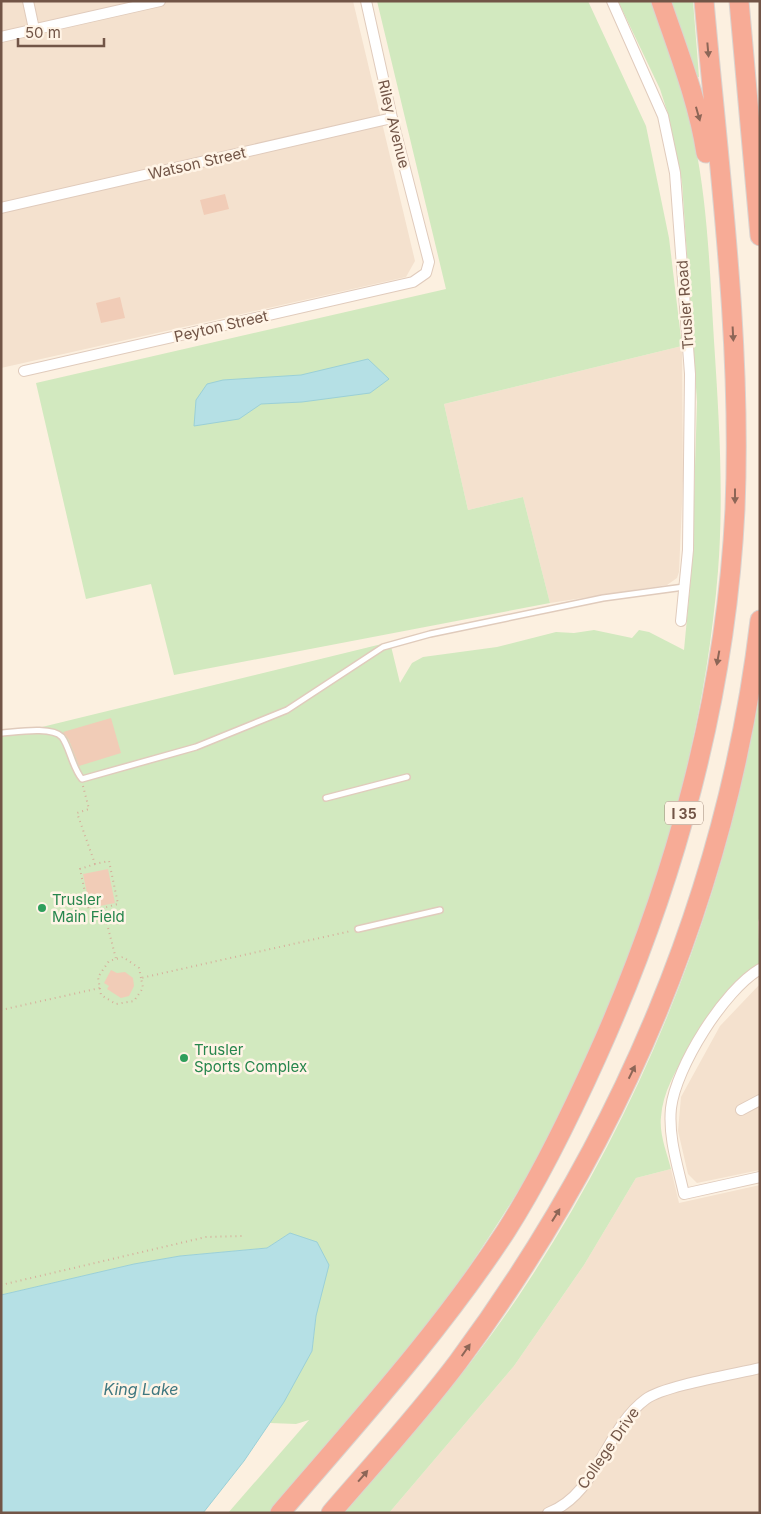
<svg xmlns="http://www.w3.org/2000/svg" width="761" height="1514" viewBox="0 0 761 1514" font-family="Inter,sans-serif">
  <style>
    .residential { fill: #f4e1ce }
    .green { fill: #d2e9bf }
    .water { fill: #b5e0e5; stroke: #9bd0d7 }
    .building { fill: #f1ccb7 }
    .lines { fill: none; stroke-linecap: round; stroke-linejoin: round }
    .lane-casing { stroke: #e0cbbc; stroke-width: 8 }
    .street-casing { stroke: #e0cbbc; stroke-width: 12 }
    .highway-casing { stroke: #dad3cf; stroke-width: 21 }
    .path { stroke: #d6af9b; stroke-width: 2; stroke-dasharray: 1 4; stroke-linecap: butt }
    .lane { stroke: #fff; stroke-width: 5 }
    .street { stroke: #fff; stroke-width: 10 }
    .highway { stroke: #f7ab96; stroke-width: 19 }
    .oneway { fill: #8d6657 }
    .leisure-dot { fill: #2e9e5b; stroke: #fff4e6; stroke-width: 2 }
    .labels { text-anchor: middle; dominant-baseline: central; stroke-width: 5; stroke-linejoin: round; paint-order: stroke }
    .shield { fill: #fff4e6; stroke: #9c8577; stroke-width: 1 }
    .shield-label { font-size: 14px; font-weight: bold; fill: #725547 }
    .street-label { font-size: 15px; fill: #725547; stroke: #fff4e6 }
    .leisure-label { font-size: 15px; fill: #27864d; stroke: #fff4e6; text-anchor: start }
    .water-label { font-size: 16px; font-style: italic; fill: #3f777f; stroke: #fff4e6 }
  </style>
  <rect width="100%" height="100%" fill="#fcf0e0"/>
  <path class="residential" d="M1,1h352l62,260 -9,16 -405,91z
    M682,346l1,134 -4,92 -2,6 -10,7 -117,18 -27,-106 -55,13 -24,-106z
    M760,984v186l-63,13 -9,-9 -10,-43 3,-34 39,-71z
    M671,1169l8,34 81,-18v328h-371l125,-147 70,-101 52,-87z"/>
  <path class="green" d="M377,1h211l58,125 23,112 13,108 -238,58 24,106 55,-13 27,106 -376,72 -23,-91 -65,15 -50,-216 410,-94z
    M618,1h36c15,47 32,94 41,143 13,64 15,131 19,197 5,76 10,154 4,230 -12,149 -51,293 -107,431 -26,61 -52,121 -86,178 -37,61 -78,121 -121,176 -43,54 -90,105 -135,157h-41l81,-93 -13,4 -26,-1 42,-72 4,-35 -26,-83 -23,15 -87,8 -46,8 -133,31v-558l389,-95 10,41 12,-20 11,-6 74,-10 59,-15 18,1 20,-3 38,8 7,-8 10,2 35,18 8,-85 5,-163 -15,-220 -14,-68 -8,-25z
    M668,1h25l6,76h-6z
    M760,692v223l-2,7 2,41c-36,23 -52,52 -72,87 -13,22 -25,42 -27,67 -2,17 6,36 10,52l-35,9 -52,87 -70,101 -125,147h-45c61,-70 122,-139 174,-216 122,-182 205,-388 242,-605z"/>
  <path class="water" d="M368,359l21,20 -19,14 -68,9 -41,2 -22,15 -45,7 2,-26 11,-16 16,-4 78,-5z
    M290,1233l27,9 12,23 -13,51 -4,35 -28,51 -40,59 -41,52h-202v-218l133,-31 46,-8 87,-8z"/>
  <path class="building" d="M225,194l4,15 -25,6 -4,-15z
    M120,297l5,21 -24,5 -5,-20z
    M111,718l10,35 -42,13 -10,-26 -6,-8z
    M108,869l7,34 -25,5 -7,-34z
    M111,970l6,3 8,-1 8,6 1,8 -5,10 -8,2 -14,-9 2,-3 -5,-3z"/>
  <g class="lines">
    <defs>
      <path id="lane" d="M1,733c15,-1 51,-7 61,4 8,11 10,30 20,42l114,-32 91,-37 96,-63 47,-13 173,-36 81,-11
        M326,798l81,-21
        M358,929l82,-19"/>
      <path id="street" d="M28,1l6,28
        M612,1l51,115 12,57 15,201 -2,176 -7,71
        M1,37l159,-36
        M1,208l391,-90
        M24,371l389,-89 13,-9 3,-11 -37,-144 -26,-117
        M760,969c-36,21 -84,98 -89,139 -3,29 7,59 13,86l76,-17
        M741,1110l19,-10
        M548,1513c50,-19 57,-84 98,-114 17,-13 89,-25 114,-31"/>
      <path id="highway" d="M661,1c17,50 37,100 45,152
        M739,1l21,235
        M280,1513c78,-91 160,-181 226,-282 35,-55 64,-115 91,-175 77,-171 129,-358 138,-547 7,-169 -16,-339 -31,-508
        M331,1513c43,-50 88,-99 127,-151 162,-219 270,-470 302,-742"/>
    </defs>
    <use href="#lane" class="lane-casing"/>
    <use href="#street" class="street-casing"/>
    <use href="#highway" class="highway-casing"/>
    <path class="path" d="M83,786l6,23 -12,4 18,51 14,-3 9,43 -15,4 13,51
      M95,864l-15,5 9,42 14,-3
      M141,978l-2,-10 -16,-11 -14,4 -11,16 3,18 15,9 18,-3 9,-13 -2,-10 210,-47
      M1,1010l99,-22
      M1,1285l205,-48 36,-1"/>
    <use href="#lane" class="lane"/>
    <use href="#street" class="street"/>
    <use href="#highway" class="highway"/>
  </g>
  <defs><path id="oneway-solid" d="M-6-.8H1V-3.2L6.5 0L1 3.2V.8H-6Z" transform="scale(1.25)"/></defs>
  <g class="oneway">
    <use href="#oneway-solid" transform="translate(708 50) rotate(85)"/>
    <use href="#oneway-solid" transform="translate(698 114) rotate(74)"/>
    <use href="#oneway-solid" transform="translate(733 334) rotate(87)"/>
    <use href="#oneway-solid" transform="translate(735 496) rotate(90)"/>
    <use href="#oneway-solid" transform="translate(718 658) rotate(100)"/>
    <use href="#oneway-solid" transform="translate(632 1072) rotate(-64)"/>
    <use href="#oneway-solid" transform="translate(556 1215) rotate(-58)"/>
    <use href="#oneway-solid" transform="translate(466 1350) rotate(-55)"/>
    <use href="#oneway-solid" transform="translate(363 1476) rotate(-49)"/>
  </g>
  <g class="leisure-dot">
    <circle cx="42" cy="908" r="5"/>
    <circle cx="184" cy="1058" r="5"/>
  </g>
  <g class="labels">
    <rect class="shield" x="665" y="801.5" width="38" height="23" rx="4"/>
    <g class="shield-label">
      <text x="684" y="813">I 35</text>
    </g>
    <g class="street-label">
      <text transform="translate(394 124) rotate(76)">Riley Avenue</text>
      <text transform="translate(197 163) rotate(-13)">Watson Street</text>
      <text transform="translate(685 305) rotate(-94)">Trusler Road</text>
      <text transform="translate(221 326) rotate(-13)">Peyton Street</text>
      <text transform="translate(608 1448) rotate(-55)">College Drive</text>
    </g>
    <g class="leisure-label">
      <text x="52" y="899">Trusler<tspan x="52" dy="17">Main Field</tspan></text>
      <text x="194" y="1049">Trusler<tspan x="194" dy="17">Sports Complex</tspan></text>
    </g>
    <g class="water-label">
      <text x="141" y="1389">King Lake</text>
    </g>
  </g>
  <rect width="761" height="1514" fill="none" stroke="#725547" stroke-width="5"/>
  <path d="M18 38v8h86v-8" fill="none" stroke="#725547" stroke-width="2.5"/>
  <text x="25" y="38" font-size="15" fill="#725547" stroke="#fff4e6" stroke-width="4" paint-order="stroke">50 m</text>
</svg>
